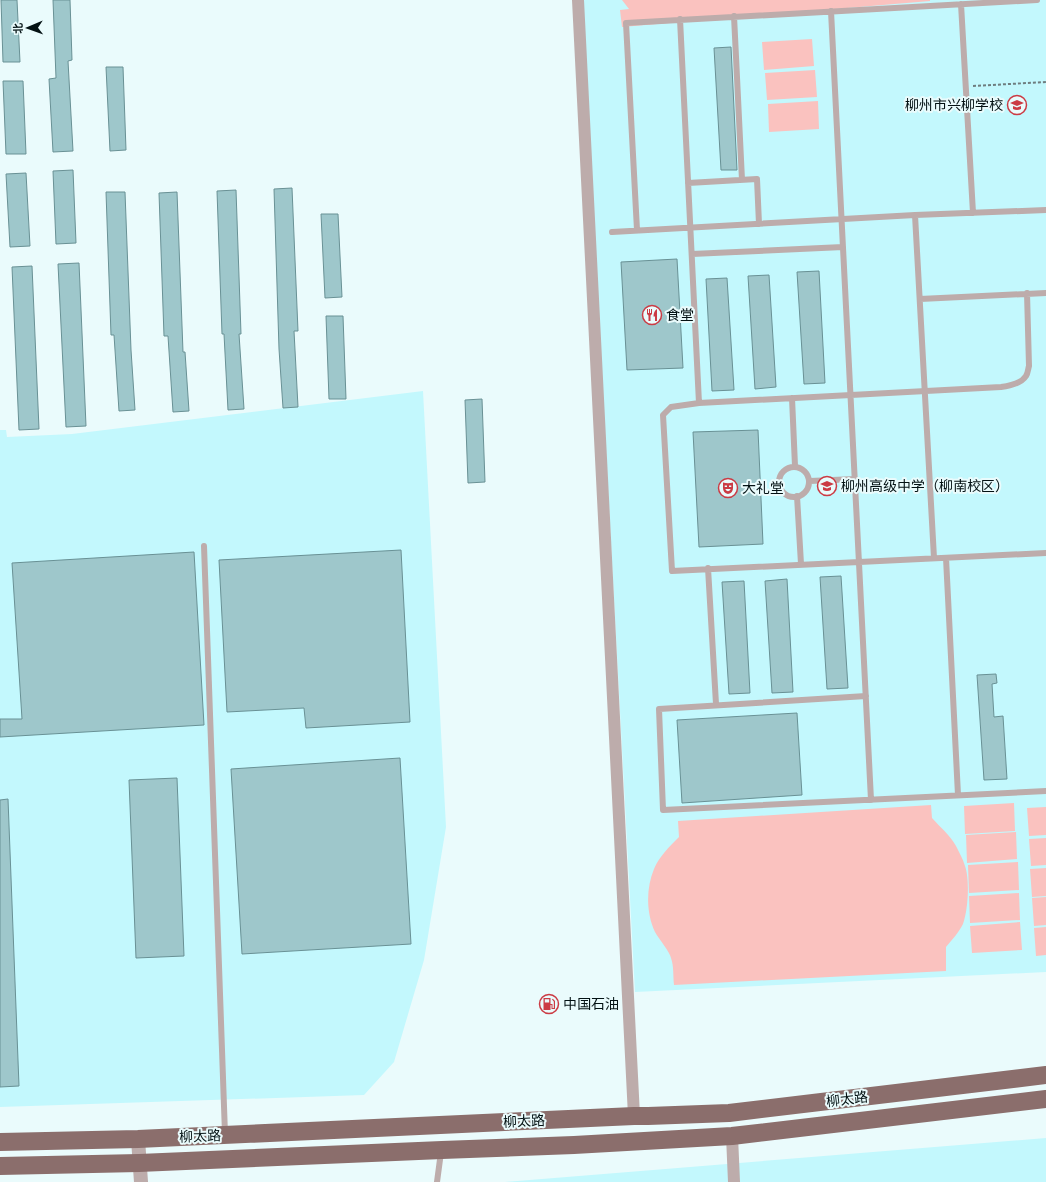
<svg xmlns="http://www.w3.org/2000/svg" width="1046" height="1182" viewBox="0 0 1046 1182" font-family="Merriweather,'Noto Sans SC',serif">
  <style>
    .built { fill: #c3f8fd }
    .green { fill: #fac2bf }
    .building { fill: #9ec7cb; stroke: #699195 }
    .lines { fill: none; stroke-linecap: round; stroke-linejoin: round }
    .path { stroke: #6e7d7f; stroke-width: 2; stroke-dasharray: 3 2; stroke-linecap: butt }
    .service { stroke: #bdacab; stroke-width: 6 }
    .minor { stroke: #bdacab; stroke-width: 12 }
    .tertiary { stroke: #bdacab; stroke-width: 14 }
    .primary { stroke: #8b6e6c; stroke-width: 18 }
    .labels { text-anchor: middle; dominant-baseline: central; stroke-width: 4; stroke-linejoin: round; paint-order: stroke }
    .poi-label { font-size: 14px; fill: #031113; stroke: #eafbfc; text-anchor: start }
    .street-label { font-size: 14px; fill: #031113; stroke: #eafbfc }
  </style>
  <rect width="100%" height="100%" fill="#eafbfc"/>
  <path class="built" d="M582,0h464v972l-411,20z
    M423,391l23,436 -22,133 -30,102 -30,33 -364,12v-677h6l1,7 65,-3z
    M1046,1138v44h-541z"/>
  <path class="green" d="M622,0h308v1l-308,26 -2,-17 9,-1z
    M812,39l2,27 -50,4 -2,-28z
    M815,70l2,27 -50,3 -2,-27z
    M818,101l1,28 -50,3 -1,-28z
    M1014,803l1,28 -50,3 -1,-28z
    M931,805l1,13c8,9 18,17 24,28 3,6 7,13 9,20 5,14 3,44 -2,58 -4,8 -11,16 -17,23v24l-272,14c-1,-8 0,-19 -3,-27 -1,-6 -12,-19 -16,-26 -9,-19 -9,-44 -1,-63 5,-12 15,-22 25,-32l-1,-16z
    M1046,807v28l-17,1 -2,-28z
    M1016,832l1,27 -50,4 -1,-28z
    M1046,838v27l-15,1 -2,-27z
    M1018,862l1,28 -50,3 -1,-28z
    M1046,868v28l-14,1 -2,-28z
    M1019,893l1,27 -50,3 -1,-27z
    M1046,897v28l-12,1 -2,-28z
    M1020,922l2,28 -50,3 -2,-27z
    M1046,927v28l-10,1 -2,-28z"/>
  <path class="building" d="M1,0h16l3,62h-17z
    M53,0h17l2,60 -4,1 5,90 -20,1 -4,-73 7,-1z
    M731,47l6,123h-16l-7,-122z
    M106,67h17l3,83 -16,1z
    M3,81h20l3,73h-20z
    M73,170l3,73 -20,1 -3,-73z
    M26,173l4,73 -20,1 -4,-73z
    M292,188l6,143h-4l4,76 -15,1 -4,-59 -5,-160z
    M236,190l5,144h-2l5,75 -16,1 -4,-76h-2l-5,-143z
    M106,192h19l6,158 4,60 -16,1 -5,-76h-3z
    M177,192l6,160h2l4,59 -16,1 -5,-76h-4l-5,-143z
    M321,214h17l4,83 -17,1z
    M677,259l6,109 -56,2 -6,-108z
    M79,263l7,163 -20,1 -8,-163z
    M32,266l7,163 -20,1 -7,-163z
    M819,271l6,112 -21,1 -7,-112z
    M769,275l7,112 -21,2 -7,-113z
    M727,278l7,112 -22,1 -6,-112z
    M326,316h17l3,83h-17z
    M482,399l3,83 -17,1 -3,-83z
    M758,430l5,114 -64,3 -6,-115z
    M401,550l9,172 -104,6 -2,-20 -77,4 -8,-152z
    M194,552l10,173 -204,12v-18h22l-10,-156z
    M841,576l7,112 -21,1 -7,-112z
    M787,579l6,113 -21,1 -7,-112z
    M744,581l6,112 -21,1 -7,-112z
    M996,674l1,9 -5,1 2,33 9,-1 4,63 -23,1 -7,-105z
    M797,713l5,82 -120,8 -5,-83z
    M400,758l11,186 -169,10 -11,-185z
    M177,778l7,178 -48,2 -7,-178z
    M8,799l11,287 -19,1v-287z"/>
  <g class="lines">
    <path class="path" d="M973,86l73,-4"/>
    <path class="service" d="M961,4l12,209
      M831,11l40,789
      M734,16l8,164
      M680,19l19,384
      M688,183l69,-4 2,45
      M915,215l19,343
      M637,230l-11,-207 411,-23
      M612,232l303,-17 131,-5
      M692,254l151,-7
      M1027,293l2,73c-1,3 -1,7 -3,10 -5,8 -17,10 -25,11l-302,16 -28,4 -8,8 9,156 374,-18
      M920,299l126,-6
      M792,398l3,68
      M779 482a15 15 0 1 1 30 0a15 15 0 1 1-30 0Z
      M810,481l45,-2
      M797,496l4,68
      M204,546l21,588
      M946,558l12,237
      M708,568l8,136
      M866,696l-207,13 4,101 383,-19
      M437,1182l4,-30"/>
    <path class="minor" d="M578,0l56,1116
      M732,1136l2,46"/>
    <path class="tertiary" d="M138,1139l3,43"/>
    <path class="primary" d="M0,1142l138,-3 496,-23h14l81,-3 317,-38
      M0,1166l139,-3 303,-13 132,-5 158,-9 314,-37"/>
  </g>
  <defs>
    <symbol id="school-ring" viewBox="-11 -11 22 22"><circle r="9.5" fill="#eafbfc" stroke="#cb3b44" stroke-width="1.5"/><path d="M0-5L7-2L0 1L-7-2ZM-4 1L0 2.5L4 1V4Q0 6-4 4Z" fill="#cb3b44"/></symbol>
    <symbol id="restaurant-ring" viewBox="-11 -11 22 22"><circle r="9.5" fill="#eafbfc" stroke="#cb3b44" stroke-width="1.5"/><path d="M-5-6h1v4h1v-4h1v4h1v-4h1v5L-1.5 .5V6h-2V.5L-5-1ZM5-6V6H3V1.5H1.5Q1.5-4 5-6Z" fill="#cb3b44"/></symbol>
    <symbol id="theatre-ring" viewBox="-11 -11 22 22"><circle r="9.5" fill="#eafbfc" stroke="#cb3b44" stroke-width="1.5"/><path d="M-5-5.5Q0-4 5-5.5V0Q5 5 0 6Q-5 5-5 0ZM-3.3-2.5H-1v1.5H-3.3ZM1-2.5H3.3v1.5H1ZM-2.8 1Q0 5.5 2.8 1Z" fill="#cb3b44"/></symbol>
    <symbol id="fuel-ring" viewBox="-11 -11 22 22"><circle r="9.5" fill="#eafbfc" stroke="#cb3b44" stroke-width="1.5"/><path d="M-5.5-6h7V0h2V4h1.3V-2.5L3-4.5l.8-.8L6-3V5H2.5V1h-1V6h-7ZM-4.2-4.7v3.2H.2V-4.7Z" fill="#cb3b44"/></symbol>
  </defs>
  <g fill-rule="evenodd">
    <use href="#school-ring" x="1006" y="94" width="22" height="22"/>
    <use href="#restaurant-ring" x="641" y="304" width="22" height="22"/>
    <use href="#school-ring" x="816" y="475" width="22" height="22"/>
    <use href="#theatre-ring" x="717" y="477" width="22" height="22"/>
    <use href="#fuel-ring" x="538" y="993" width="22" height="22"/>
  </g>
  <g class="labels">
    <g class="poi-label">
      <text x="1003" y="105" text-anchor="end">柳州市兴柳学校</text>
      <text x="666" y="315">食堂</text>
      <text x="841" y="486">柳州高级中学（柳南校区）</text>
      <text x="742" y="488">大礼堂</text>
      <text x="563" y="1004">中国石油</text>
    </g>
    <g class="street-label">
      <text transform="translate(847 1099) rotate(-7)">柳太路</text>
      <text transform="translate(524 1121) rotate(-3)">柳太路</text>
      <text transform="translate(200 1136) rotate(-2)">柳太路</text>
    </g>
  </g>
  <g transform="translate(28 28) rotate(268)" stroke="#eafbfc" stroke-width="3" paint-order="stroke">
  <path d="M0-3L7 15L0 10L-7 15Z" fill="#031113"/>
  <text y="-6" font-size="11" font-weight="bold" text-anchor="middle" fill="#031113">北</text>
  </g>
</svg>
